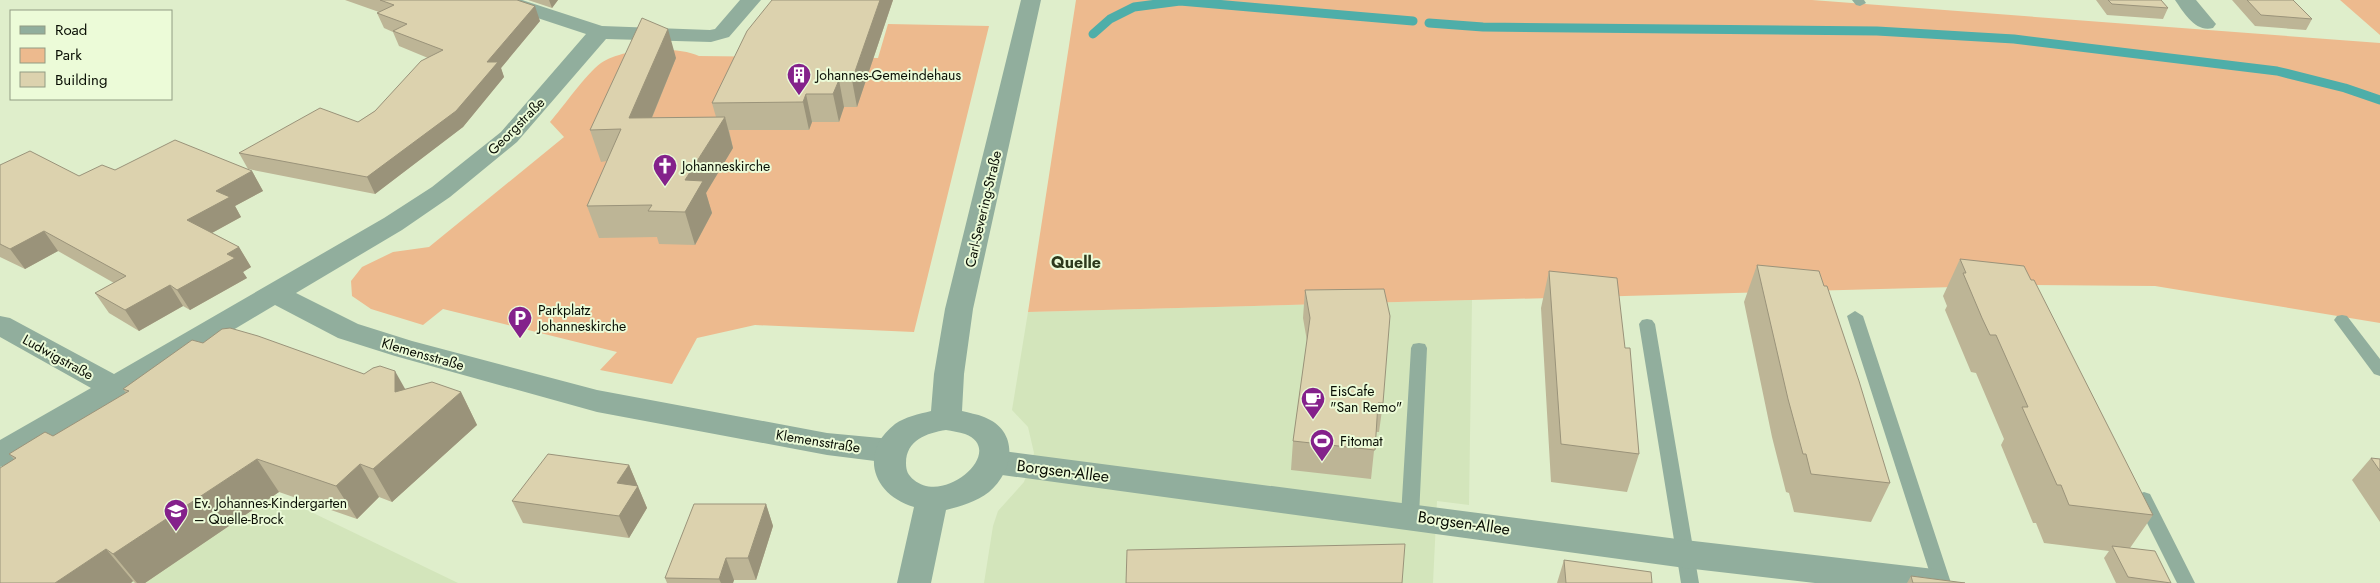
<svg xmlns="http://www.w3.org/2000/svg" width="2380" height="583" viewBox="0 0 2380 583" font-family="Jost,sans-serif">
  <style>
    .built { fill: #d3e5bb }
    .green { fill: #edba8e }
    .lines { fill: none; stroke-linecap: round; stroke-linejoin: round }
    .stream { stroke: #4eaea9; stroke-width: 9 }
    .service { fill: #91ae9d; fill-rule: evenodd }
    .minor { fill: #91ae9d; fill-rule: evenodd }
    .tertiary { fill: #91ae9d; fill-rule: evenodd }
    .wall { fill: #bdb596 }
    .shaded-wall { fill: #9a937a }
    .building { fill: #dcd2ae; stroke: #9a937a }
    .labels { text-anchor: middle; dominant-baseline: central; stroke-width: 4; stroke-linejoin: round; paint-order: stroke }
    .poi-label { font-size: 14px; fill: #090e04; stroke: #ecfbd8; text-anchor: start }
    .street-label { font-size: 14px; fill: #090e04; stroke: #ecfbd8 }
    .quarter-label { font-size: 16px; font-weight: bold; fill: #2d391c; stroke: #ecfbd8 }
    .near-street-label { font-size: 16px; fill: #090e04; stroke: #ecfbd8 }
  </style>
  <rect width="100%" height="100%" fill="#dfeecb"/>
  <path class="built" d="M1472,300l-3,205 -32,-4 -4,82h-449l9,-57 5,-15 26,-29 10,-29 -6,-26 -16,-17 16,-98z
    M0,475l247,6 211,102h-458z"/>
  <path class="green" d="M1076,0h736l568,43v280l-225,-37 -125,-1 -1002,27z
    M2340,0h40v35z
    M888,24l101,2 -75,306 -159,-7 -58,13 -25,46 -72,-14 17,-18 -174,-43 -20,16 -52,-16 -19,-13 -1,-15 11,-14 31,-15 36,-5 135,-110 -14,-15c13,-15 36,-48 51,-59 21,-15 75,-18 98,-7l179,2z"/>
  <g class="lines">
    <path class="stream" d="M1429,23l54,4 394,4 137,8 263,32 68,17 35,12
      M1093,34l17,-15 24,-12 46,-6 233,20"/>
    <path class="service" d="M1852,0h12l2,3 -6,3 -4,-1z
      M1855,311l8,5 88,267h-18l-86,-267z
      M2342,315l5,1 33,43v17l-6,-2 -40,-54 3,-4z
      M1647,319l5,1 3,4 44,259h-18l-42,-259 3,-4z
      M1419,343l6,1 2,4 -8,168 -3,5 -6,2 -6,-2 -3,-5 10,-168 2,-4z
      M2144,492l6,2 45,89h-18l-42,-84 3,-5z"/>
    <path class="minor" d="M492,0h30l80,26 108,4 5,-1 25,-29h21l-32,37 -18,5 -105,-3 -89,103 -67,55 -48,33 -106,63 62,31 54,17 185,49 230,43 64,6 11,4 5,8 -5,8 -11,4 -64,-8 -230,-43 -202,-56 -57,-18 -63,-33 -264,158 -11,4v-27l91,-52 -91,-51v-21l10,2 104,56 270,-156 48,-31 69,-55 85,-98 -91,-30z
      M2175,0h21l20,24 -3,4c-17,5 -29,-15 -38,-28z
      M995,450l690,90 249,29 12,4 5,10h-136l-130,-15 -690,-94 -11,-4 -5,-8 5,-8z"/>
    <path class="tertiary" d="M1021,0h20l-68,309 -9,65 -2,37c7,2 15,3 22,6 36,14 30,54 5,75 -13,10 -28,14 -43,18l-15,73h-34l17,-76c-41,-12 -56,-54 -19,-83 10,-7 24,-10 36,-13l3,-37 11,-65zM946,430c6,1 13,2 19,4 42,16 -19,72 -51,46 -6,-5 -8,-9 -8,-17 0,-23 21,-30 40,-33z"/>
  </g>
  <path class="wall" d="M345,0h172l23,21 -39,47 3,9 -41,50 -88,67 -127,-25 -9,-16 119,-31 17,-11 53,-53 -29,-12 -6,-14 -9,-4 -7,-15 2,-1z
    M528,0h30l-6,8z
    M893,0l-36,107h-13l-5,15h-27l-3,8h-80l4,18 -27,45 6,20 -17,32 -36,-1 -2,-7 -58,1 -12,-32 20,-45 -6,1 -11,-32 86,-72 -24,60 64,-1 -4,-14 78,-102z
    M2096,0h65l7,8 -5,11 -56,-4z
    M2232,0h61l19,19 -6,11 -51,-4z
    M0,165l79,11 36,-6 137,1 11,20 -28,15 6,11 -29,16 27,14 12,20 -8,5 4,6 -57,32 -7,-4 -44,25 -30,-18 -14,-20 19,-10 -56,-32 -33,18 -25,-12z
    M1960,259l193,256 -23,33 41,35h-55l-12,-25 5,-7 -65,-8 -8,-20h-3l-32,-78 3,-6 -28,-66 -5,-1 -26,-62 2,-4 -4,-10z
    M1757,265l133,218 -19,39 -77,-10 -5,-19 -3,-1 -14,-55 -28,-135z
    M1549,271l76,77 14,106 -12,38 -76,-10 -10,-174z
    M1305,290l78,113 -4,29h-3l-5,47 -80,-9 2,-29 14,-100 -4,-23z
    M203,343l202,46 56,3 16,33 -85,77 -13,-5 -22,22 -78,-27 -134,91h-10l-2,-2 -2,2h-131l14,-124 -5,-5 44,-18 73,-43 -3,-4z
    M2371,458l9,1v63l-28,-42z
    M629,465l18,43 -18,30 -106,-15 -11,-22z
    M766,504l7,22 -17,54h-22l-1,3h-66l-2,-5z
    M1564,560l88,23h-95z
    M1911,576l54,7h-58z"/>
  <path class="shaded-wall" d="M549,0h9l-6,8z
    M880,0h13l-36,107 -5,-27z
    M535,6l5,15 -39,47 3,9 -41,50 -88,67 -8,-17z
    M668,29l8,29 -37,91 -10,-31z
    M839,80l5,27 -5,15 -6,-28z
    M806,94l6,28 -3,8 -6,-28z
    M725,117l8,31 -27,45 6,20 -17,32 -10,-33v-32z
    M252,171l11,20 -28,15 6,11 -42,23 -12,-20 29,-29z
    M44,231l14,20 -33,18 -15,-20z
    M239,247l12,20 -8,5 4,6 -57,32 -13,-20 50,-36z
    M170,285l13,21 -44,25 -14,-21z
    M395,371l18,32 -18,-11z
    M461,392l16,33 -85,77 -19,-33z
    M257,459l22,33 -134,91h-8l-24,-29z
    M360,464l19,33 -22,22 -21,-33z
    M629,465l18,43 -18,30 -10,-22 -2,-33z
    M766,504l7,22 -17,54 -8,-22z
    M106,549l27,32 -2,2h-76z
    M726,558l8,22 -1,3h-12l-2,-4z"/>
  <path class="building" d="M380,0h137l18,6 -48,56h11l-42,49 -89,66 -128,-24 81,-45 38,14 17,-11 46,-50 22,-11 -50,-19 14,-7 -30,-11 17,-8z
    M772,0h108l-28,80h-13l-6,14h-27l-3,8 -91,1 35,-72z
    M2108,0h53l7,8 -56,-4z
    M2247,0h46l19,19 -51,-4z
    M642,18l26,11 -39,89 96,-1 -40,63 18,1 -18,31 -37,-1 4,-6 -65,1 34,-77 -31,1z
    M175,140l77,31 -36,20 14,6 -43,23 52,27 -12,7 8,4 -58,32 -7,-5 -45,25 -30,-17 31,-17 -82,-45 -34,18 -10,-5v-79l30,-14 49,25 23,-11 13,5z
    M1960,259l64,7 7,14h3l119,235 -84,-10 -8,-20h-4l-35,-78h6l-32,-72h-6l-8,-17 -19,-45h3z
    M1757,265l62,6 5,15h3l32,95 31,102 -79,-9 -5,-20h-3l-15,-55z
    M1549,271l68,7 8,70h5l9,106 -78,-10z
    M1384,289l6,27 -7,87h-5l-3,47 -82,-9 17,-123 -5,-28z
    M230,328l28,8 106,38 9,-6 7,-2 15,5v21l37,-10 29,10 -88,77 -13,-5 -24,22 -79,-27 -144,95 -7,-5 -51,34h-55v-115l16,-10 -7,-4 36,-22 8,4 76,-45 -6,-2 69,-49 11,3 19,-14z
    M548,454l81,11 -12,18 21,3 -19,30 -107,-15z
    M2371,458l9,1v12z
    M694,504h72l-18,54h-22l-7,21 -54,-1z
    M1405,544l-3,39h-276l1,-33z
    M2112,546l43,5 16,32 -43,-6z
    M1564,560l87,12 1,11h-86z
    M1911,576l54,7h-52z"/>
  <defs>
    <symbol id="building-pin" viewBox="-11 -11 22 30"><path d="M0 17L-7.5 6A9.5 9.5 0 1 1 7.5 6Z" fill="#84218b" stroke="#ecfbd8"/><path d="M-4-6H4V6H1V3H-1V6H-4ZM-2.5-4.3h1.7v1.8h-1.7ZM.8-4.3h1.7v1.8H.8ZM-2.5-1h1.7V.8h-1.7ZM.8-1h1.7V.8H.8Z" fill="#fff"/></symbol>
    <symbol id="church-pin" viewBox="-11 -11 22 30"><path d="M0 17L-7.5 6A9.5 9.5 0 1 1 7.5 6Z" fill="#84218b" stroke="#ecfbd8"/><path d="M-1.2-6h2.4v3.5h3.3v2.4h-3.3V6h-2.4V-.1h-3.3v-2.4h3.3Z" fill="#fff"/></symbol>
    <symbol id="parking-pin" viewBox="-11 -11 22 30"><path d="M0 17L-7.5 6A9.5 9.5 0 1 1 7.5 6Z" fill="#84218b" stroke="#ecfbd8"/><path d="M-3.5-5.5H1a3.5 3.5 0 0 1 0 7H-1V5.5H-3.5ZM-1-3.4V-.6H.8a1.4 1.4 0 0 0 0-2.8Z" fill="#fff"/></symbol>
    <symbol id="cafe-pin" viewBox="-11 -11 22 30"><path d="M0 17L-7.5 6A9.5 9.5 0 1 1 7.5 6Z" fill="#84218b" stroke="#ecfbd8"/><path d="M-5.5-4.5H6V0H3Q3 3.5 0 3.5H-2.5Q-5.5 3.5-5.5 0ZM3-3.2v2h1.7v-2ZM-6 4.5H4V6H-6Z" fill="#fff"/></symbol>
    <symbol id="stadium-pin" viewBox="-11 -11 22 30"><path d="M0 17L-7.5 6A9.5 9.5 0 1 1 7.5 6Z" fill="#84218b" stroke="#ecfbd8"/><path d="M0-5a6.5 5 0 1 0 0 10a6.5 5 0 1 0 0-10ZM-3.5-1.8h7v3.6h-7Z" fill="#fff"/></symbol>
    <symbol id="school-pin" viewBox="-11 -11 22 30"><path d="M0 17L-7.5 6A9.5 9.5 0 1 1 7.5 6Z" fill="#84218b" stroke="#ecfbd8"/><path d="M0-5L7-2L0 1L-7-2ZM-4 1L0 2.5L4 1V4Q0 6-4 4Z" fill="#fff"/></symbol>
  </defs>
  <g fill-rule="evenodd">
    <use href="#building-pin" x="785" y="61" width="28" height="38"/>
    <use href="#church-pin" x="651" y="152" width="28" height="38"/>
    <use href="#parking-pin" x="506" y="304" width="28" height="38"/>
    <use href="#cafe-pin" x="1299" y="385" width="28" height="38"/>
    <use href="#stadium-pin" x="1308" y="427" width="28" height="38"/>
    <use href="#school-pin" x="162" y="497" width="28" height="38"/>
  </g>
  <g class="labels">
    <g class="poi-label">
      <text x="816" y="75">Johannes-Gemeindehaus</text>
      <text x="682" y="166">Johanneskirche</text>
      <text x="538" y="310">Parkplatz<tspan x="538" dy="16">Johanneskirche</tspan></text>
      <text x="1330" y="391">EisCafe<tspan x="1330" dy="16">"San Remo"</tspan></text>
      <text x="1340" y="441">Fitomat</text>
      <text x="194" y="503">Ev. Johannes-Kindergarten<tspan x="194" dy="16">– Quelle-Brock</tspan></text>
    </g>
    <g class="street-label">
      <text transform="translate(516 126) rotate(-45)">Georgstraße</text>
      <text transform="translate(983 209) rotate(-77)">Carl-Severing-Straße</text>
      <text transform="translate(423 354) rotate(16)">Klemensstraße</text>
      <text transform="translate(58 357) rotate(29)">Ludwigstraße</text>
      <text transform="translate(818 441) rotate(9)">Klemensstraße</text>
    </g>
    <g class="quarter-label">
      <text x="1076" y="262">Quelle</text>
    </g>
    <g class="near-street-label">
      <text transform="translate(1063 471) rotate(7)">Borgsen-Allee</text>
      <text transform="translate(1464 523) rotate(8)">Borgsen-Allee</text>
    </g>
  </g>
  <rect x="10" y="10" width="162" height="90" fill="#ecfbd8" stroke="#919c83"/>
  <rect x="20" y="26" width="25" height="8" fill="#91ae9d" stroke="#919c83"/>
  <text x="55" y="35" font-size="15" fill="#090e04">Road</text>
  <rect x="20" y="48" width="25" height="15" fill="#edba8e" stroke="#919c83"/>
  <text x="55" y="60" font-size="15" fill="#090e04">Park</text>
  <rect x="20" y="72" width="25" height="15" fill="#dcd2ae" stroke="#919c83"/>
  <text x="55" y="85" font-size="15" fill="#090e04">Building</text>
</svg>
